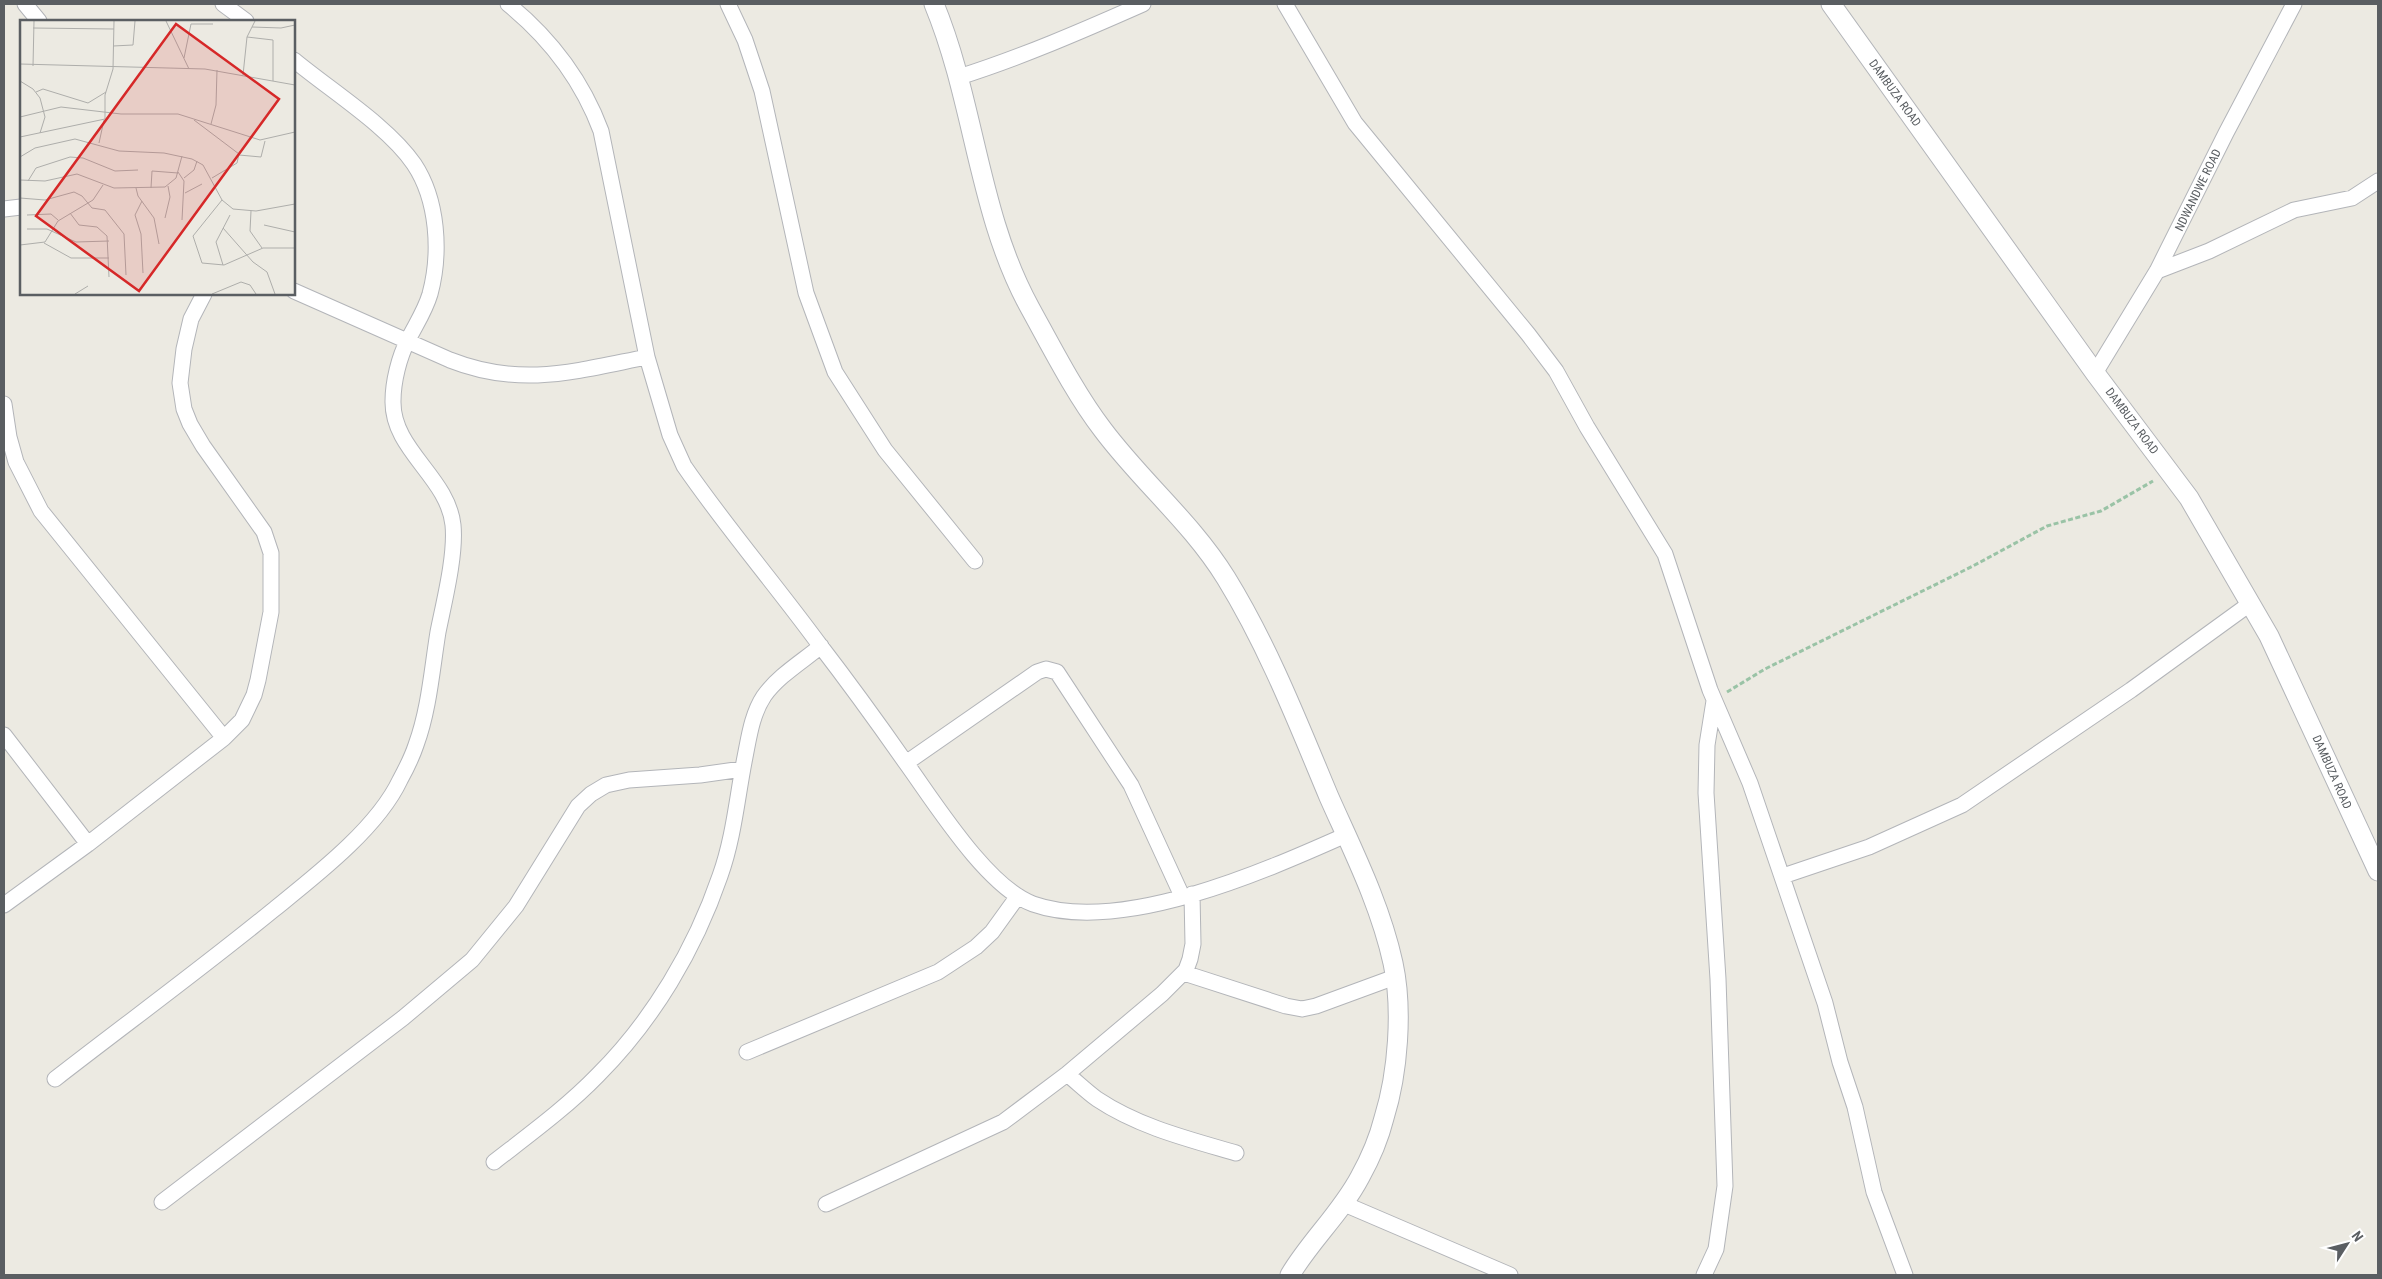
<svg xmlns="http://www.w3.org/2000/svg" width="2382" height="1279" viewBox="0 0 2382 1279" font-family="'Roboto Condensed',sans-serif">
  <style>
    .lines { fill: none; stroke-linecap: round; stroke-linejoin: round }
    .minor-casing { stroke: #b3b5b9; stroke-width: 17 }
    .tertiary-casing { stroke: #b3b5b9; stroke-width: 21 }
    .path { stroke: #9ac3a6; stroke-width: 3; stroke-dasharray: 5 2.5; stroke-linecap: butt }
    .minor { stroke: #fff; stroke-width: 15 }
    .tertiary { stroke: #fff; stroke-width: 19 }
    .labels { text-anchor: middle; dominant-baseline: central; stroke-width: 4.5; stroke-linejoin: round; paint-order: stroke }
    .street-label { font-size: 12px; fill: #5a5e62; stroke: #fff }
    .inset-road { fill: none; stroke: #aeaeab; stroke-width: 1 }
    .view { fill: #d62828; fill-opacity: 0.15; stroke: #d62828; stroke-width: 2.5 }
    .inset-edge { fill: none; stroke: #5a5e62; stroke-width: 2.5 }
  </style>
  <rect width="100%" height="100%" fill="#eceae2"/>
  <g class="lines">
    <defs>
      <path id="minor" d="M25,4l14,17
        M223,4l23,17
        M508,4c43,35 74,76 93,127l46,226 23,78 14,31c42,61 91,118 135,178 30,39 59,79 87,119 29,40 81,124 127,141 88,31 232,-33 313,-69
        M728,4l17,36 17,51 44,202 29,79 50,78 90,111
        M1285,4l70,119 173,211 28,37 31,56 78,127 45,136 40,93 75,220 15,59 15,45 19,85 31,83
        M959,77c63,-20 123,-46 184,-73
        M4,209l17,-2
        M2157,271l52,-20 85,-41 58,-12 26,-17
        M294,291l156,69c71,28 126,11 197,-3
        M2095,373l62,-102 69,-138 68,-129
        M4,404l5,33 7,25 25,49 183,227
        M4,735l84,109
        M906,763l131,-91 9,-3 11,3 74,113 51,111
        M1783,876l86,-29 93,-42 169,-115 120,-87
        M4,905l84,-61 136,-106 18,-18 12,-25 4,-15 13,-68v-59l-7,-21 -61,-86 -13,-22 -6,-15 -4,-26 4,-34 7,-30 13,-25
        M1184,973l102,33 16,3 14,-3 79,-29
        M747,1052l191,-80 38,-25 16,-15 26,-36
        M1067,1074c10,8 19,17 30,25 42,28 91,40 139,54
        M55,1079c72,-56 146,-110 217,-168 42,-34 105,-82 128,-131 6,-11 12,-23 16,-35 13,-35 16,-76 22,-113 6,-30 18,-77 15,-107 -5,-48 -61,-75 -60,-124 0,-19 6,-44 15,-61 8,-16 17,-29 22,-46 11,-41 8,-94 -16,-130 -26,-38 -84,-74 -120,-104
        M494,1162c36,-28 73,-55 104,-87 55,-55 97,-126 122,-199 14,-39 17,-79 25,-119 4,-20 7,-43 19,-61 14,-20 39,-35 57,-50
        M162,1202l241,-184 69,-58 44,-54 62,-100 13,-12 15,-9 23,-5 71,-5 42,-6
        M1342,1203l168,72
        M826,1204l177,-82 64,-48 95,-80 24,-24 4,-11 3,-15 -1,-50
        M1704,1275l12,-26 9,-63 -7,-207 -12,-186 1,-48 7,-44"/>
      <path id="tertiary" d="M934,4c41,99 44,210 96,304 22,40 46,87 73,122 39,52 89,93 123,148 42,68 72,145 103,219 24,54 51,107 64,166 10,46 5,110 -9,155 -5,20 -14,41 -24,59 -19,36 -50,64 -70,98
        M1831,4l264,369 94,125 80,138 109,235"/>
    </defs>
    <use href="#minor" class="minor-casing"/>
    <use href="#tertiary" class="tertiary-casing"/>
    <path class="path" d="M1727,692l38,-23 208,-103 74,-40 54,-15 52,-30"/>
    <use href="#minor" class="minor"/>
    <use href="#tertiary" class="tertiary"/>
  </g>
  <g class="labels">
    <g class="street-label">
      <text transform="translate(1895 93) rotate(54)">DAMBUZA ROAD</text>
      <text transform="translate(2198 190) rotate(-64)">NDWANDWE ROAD</text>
      <text transform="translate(2132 421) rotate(53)">DAMBUZA ROAD</text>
      <text transform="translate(2332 772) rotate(66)">DAMBUZA ROAD</text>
    </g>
  </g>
  <g transform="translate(20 20)">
    <rect width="275" height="275" fill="#eceae2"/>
    <path class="inset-road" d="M146,1l23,48M232,7l29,1 14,-3M13,8l81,1M227,17l26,3v41M93,26l20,-1 2,-24M164,38l7,-34h22M0,44l185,5 90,16M13,46l1,-45M223,55l4,-38 8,-16M0,61l13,8 7,9 5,19 -5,16M16,72l7,-3 45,14 18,-11M0,97l41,-10 60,7h57l82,26 35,-8M174,100l45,34 -2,9 -25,15M191,104l5,-19 1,-35M0,117l85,-18v-24l8,-26 1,-48M79,123l5,-23M219,135l22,2 4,-16M0,137l15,-9 40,-9 44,12 45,2 28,6 11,6 19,35 11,9 23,2 39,-7M158,152l6,9 -2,39M164,158l10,-8 3,-9M0,160l25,1 32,-7 37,14 51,-1 11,-9 6,-22M8,161l8,-13 34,-11 13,1 32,13 23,-1M116,168l2,8 16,22 5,26M131,168l1,-17 26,2M165,173l17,-9M0,178l25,2 29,-8 8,4 10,12 13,2 19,24 2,41M202,180l-29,36 9,27 22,2 39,-17h32M122,181l-7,14 6,19 2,39M231,191l-1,20 12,17M50,193l9,12 18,2 10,9 2,41M7,195l24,-1 7,6M145,198l5,-21 -2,-11M244,205l31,7M203,208l30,34 14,10 8,22M7,209h20l29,13 33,-1M24,223l27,15h38M0,225l25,-3 13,-21 35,-21 10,-15M203,245l-7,-23 14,-27M55,274l13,-8M192,274l29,-12 9,3 6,9"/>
    <path class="view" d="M156,4l103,75 -140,192 -103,-75z"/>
    <rect width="275" height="275" class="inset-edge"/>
  </g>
  <rect width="2382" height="1279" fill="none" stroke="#5a5e62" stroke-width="10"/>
  <g transform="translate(2347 1244) rotate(54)" stroke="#ffffff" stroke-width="4" paint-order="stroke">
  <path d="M0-4L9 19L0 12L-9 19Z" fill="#5a5e62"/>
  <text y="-8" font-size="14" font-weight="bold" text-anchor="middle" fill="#5a5e62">N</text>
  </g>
</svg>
